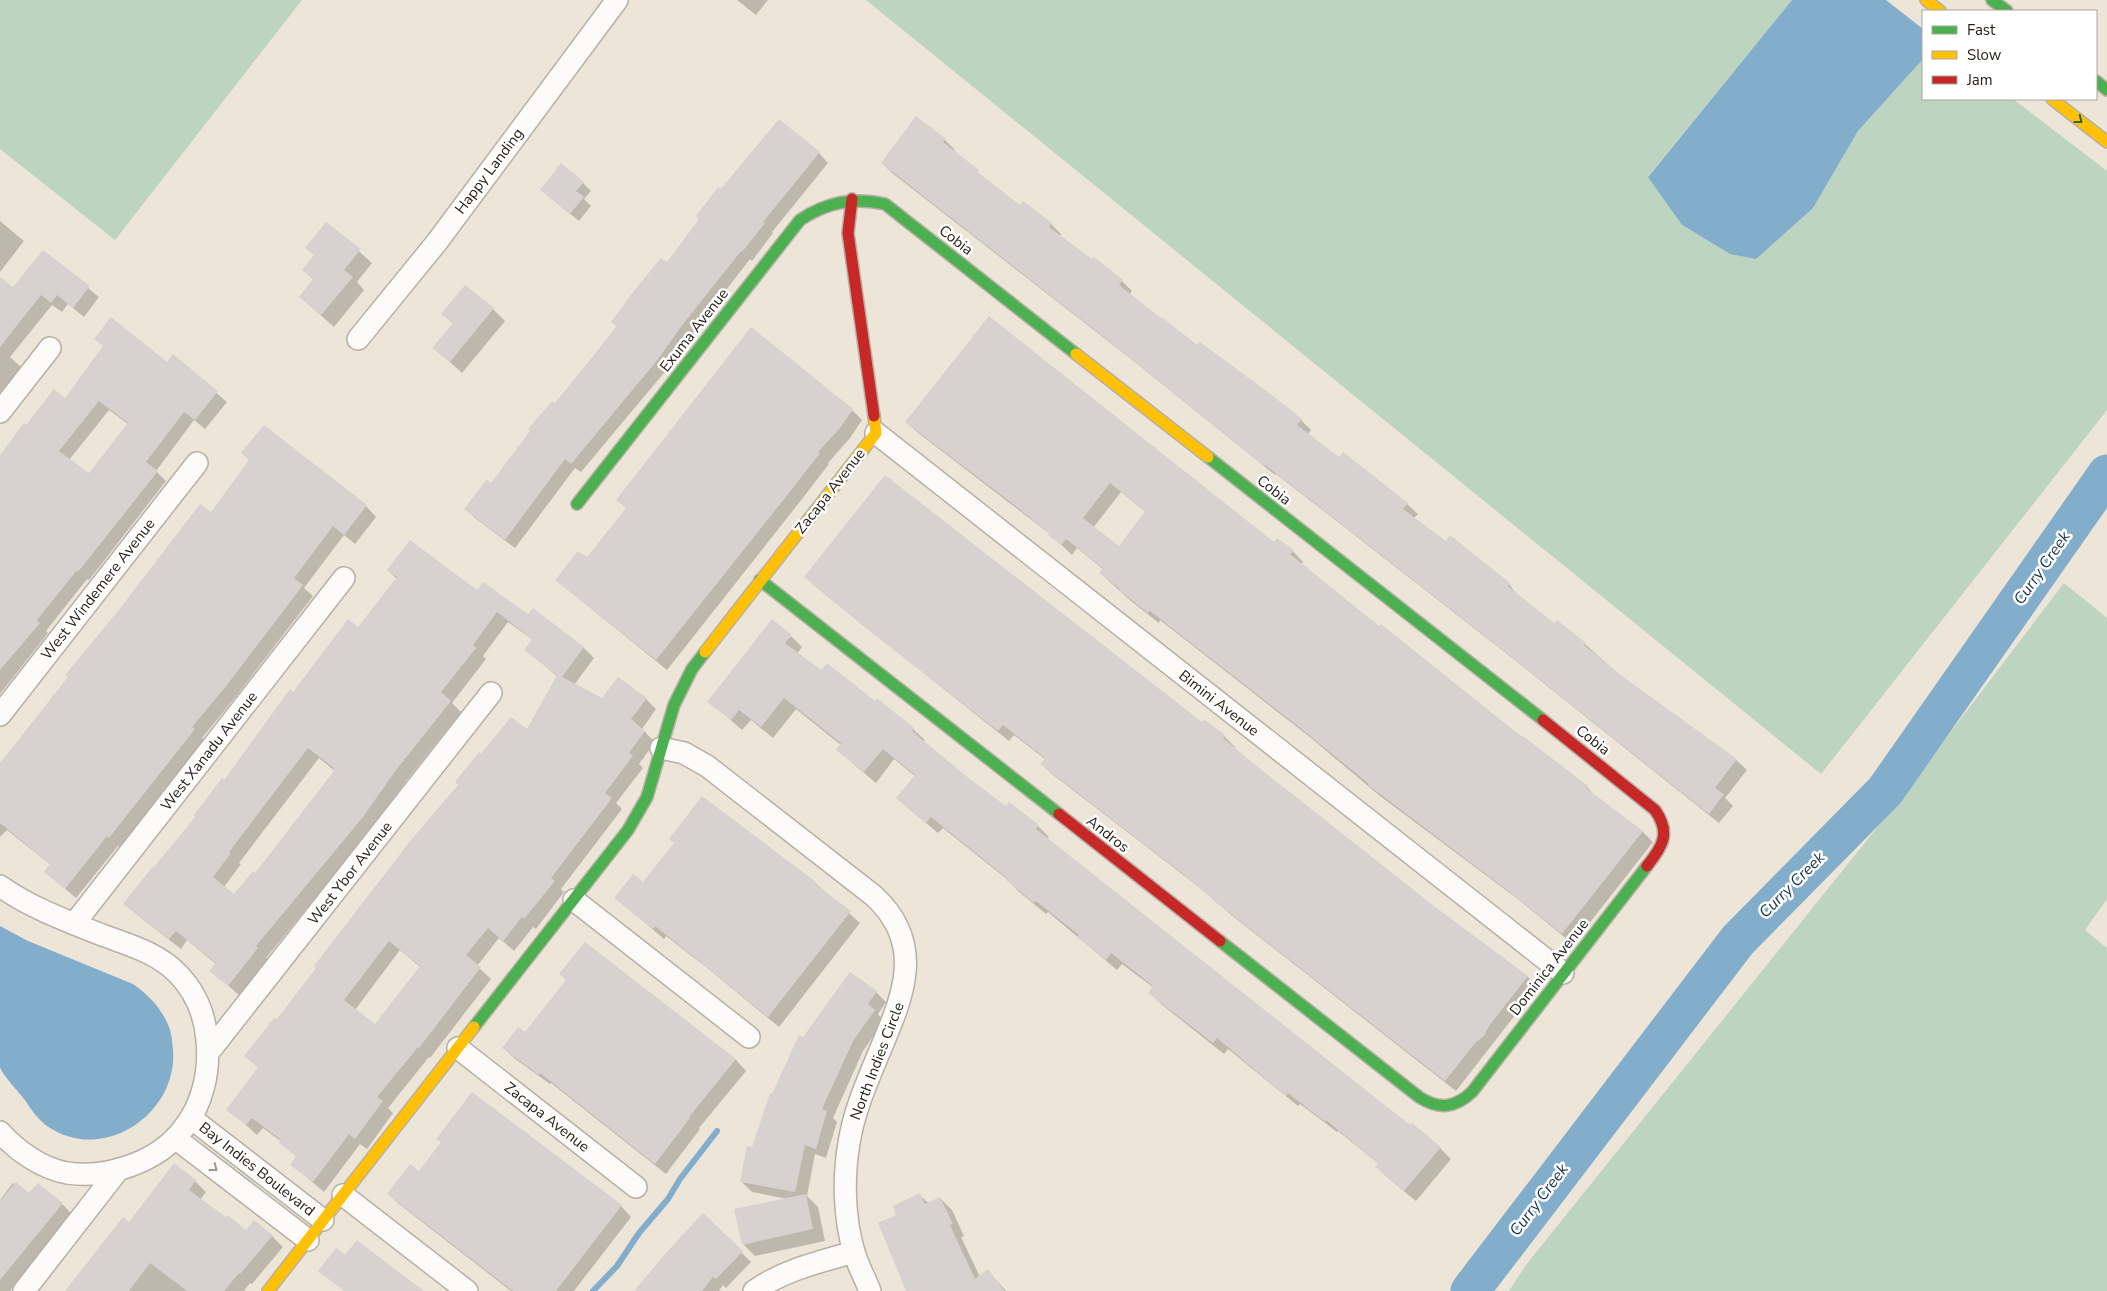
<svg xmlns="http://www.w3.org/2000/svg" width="2107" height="1291" viewBox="0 0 2107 1291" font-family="'Nunito Sans',sans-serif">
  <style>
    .green { fill: #bcd4c0 }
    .water { fill: #83aecb }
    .shadow { fill: #0003; fill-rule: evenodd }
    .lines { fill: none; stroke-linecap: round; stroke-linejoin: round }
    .stream { stroke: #83aecb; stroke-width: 6 }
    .river { stroke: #83aecb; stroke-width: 39 }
    .building { fill: #d7d2d0; fill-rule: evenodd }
    .street-casing { stroke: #b7b0a6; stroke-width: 24 }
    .fast-casing { stroke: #b7b0a6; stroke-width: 14 }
    .slow-casing { stroke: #b7b0a6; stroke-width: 14 }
    .jam-casing { stroke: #b7b0a6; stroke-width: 14 }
    .street { stroke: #fcfbf9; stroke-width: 21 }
    .fast { stroke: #4caf50; stroke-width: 11 }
    .slow { stroke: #ffc107; stroke-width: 11 }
    .jam { stroke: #c62828; stroke-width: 11 }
    .oneway { stroke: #376031 }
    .oneway2 { stroke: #9c9894 }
    .labels { text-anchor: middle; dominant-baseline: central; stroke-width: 5; stroke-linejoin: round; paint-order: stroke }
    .street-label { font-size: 15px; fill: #262018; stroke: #fff }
    .water-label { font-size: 16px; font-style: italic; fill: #163347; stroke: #fff }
  </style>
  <rect width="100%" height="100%" fill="#ede5d8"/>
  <path class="green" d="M0,0h302l-187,240 -115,-91z
    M866,0h926l-144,176 34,49 48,29 83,-46 45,-77 65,-72v40h90l94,72v239l-286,364z
    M2064,583l43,35v281l-22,31 22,18v343h-598l17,-26 370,-461z"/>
  <path class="water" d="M1792,0h94l37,29v30l-65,72 -45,77 -57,51 -26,-5 -48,-29 -34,-48z
    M0,926l28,15 105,43c16,11 29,25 36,43 3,7 3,15 4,23 5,64 -70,115 -126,76 -9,-7 -16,-16 -22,-26 -6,-8 -22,-24 -25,-33 0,-10 0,-25 0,-35 0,-35 0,-71 0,-106z"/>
  <path class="shadow" d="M737,0h31l-12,15z
    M945,140l10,10 -2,2 35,29 32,25 31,18 10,10 -2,3 63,44 10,10 -3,4 69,51 103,74 10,10 -3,4 32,25 67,45 11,10 -4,4 32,25 63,41 9,12 37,28 30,20 40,36 111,80 11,10 -22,28 8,8 -14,17 -222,-177 -177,-138 -44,-34 -1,1 -140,-113 -243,-189 -10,-10z
    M819,153l9,10 -56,69 1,1 -21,28 -2,-2 -61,79 -21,30 -87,104 -6,-4 -60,80 -40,-30 -9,-9 25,-25 176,-220z
    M583,183l8,8 -7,8 7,7 -12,15 -30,-24z
    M0,221l24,20 -24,31z
    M327,223l45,40 -15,19 7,8 -30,37 -34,-30 14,-17 -11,-10 12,-14 -8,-8z
    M43,251l56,46 -15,20 -16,-13 -6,8 -10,-7 -42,52 11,10 -21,26v-115l13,11z
    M493,309l12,12 -43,52 -28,-25 19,-24 -10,-10z
    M990,318l284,226 19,7 10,11 -2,2 78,64 208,159 10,11 46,34 10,10 -80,102 -54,-44 -139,-104 -69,-58 -151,-118 -1,3 -28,-22 -31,-28 3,-4 -26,-21 -5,7 -22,-21 -133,-102 -11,-10zM1121,492l25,20 -27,36 -26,-20z
    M173,356l54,46 -22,27 -11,-9 -38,51 10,10 -77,99 -2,-1 -41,52 2,2 -48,61v-236l26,-31 39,-27 102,-36zM109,410l19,14 -39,51 -20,-15z
    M852,410l10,10 -12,18 -22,25 1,1 -27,35 -135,171 -111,-90 31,-21 40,-50 -10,-9z
    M366,506l10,11 -21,27 -11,-9 -40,53 9,8 -76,99 -35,43 2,2 -22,28 -62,79 -2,-1 -42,52 -30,-26 5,-7 -44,-35 -7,7v-73l69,-87 142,-163z
    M388,570l90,22 50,24 5,-6 51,38 10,10 -20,27 28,15 44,-1 10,10 -14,20 13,13 -16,22 4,4 -27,35 6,6 -61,80 3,3 -28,37 -3,-2 -19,24 -15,-13 -22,28 14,13 -61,79 -1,-1 -41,51 5,5 -26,36 -7,-5 -36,48 -33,-28 6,-7 -15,-15 -19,-14 -6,7 -29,-26 31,-41 -14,-12 32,-35 204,-265 46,-25 30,-55 -31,-26 7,-10 -25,-18 -25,34 3,3 -34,44 9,9 -55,69 -33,46 -107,131 2,1 -29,36 -28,-24 5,-7 -29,-24 -6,9 -45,-35 -11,-10 100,-122 68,-89 65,-65 39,-49zM319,758l16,13 -80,103 -20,21 -11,-8 17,-23 -2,-1zM400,950l20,17 -44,59 -21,-16z
    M806,577l396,147 3,-3 19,15 11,11 -2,2 201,158 93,69 10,11 -81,104 -226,-177 -35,-30 -143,-110 -10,-10 3,-5 -31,-24 -5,6 -193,-154z
    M791,636l11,11 -5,7 24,18 54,31 2,-3 36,29 12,11 -2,2 48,39 35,27 32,18 11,11 -2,2 363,288 30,21 11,11 -35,42 -28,-23 -11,-11 2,-3 -41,-33 -1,1 -37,-28 -2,2 -70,-57 -4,5 -63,-50 -11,-12 4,-4 -32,-24 -5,6 -69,-58 -2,2 -28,-23 -10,-11 -65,-52 -5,5 -29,-24 -11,-11 17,-22 -21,-17 -18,24 -39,-33 4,-5 -45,-36 -23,29 -22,-18 -9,10 -33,-29z
    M675,844l140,39 45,40 -81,104 -68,-56 -45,-35 -2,3 -48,-41 27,-15z
    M585,944l151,116 10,11 -47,57 1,1 -34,45 -115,-91 -1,1 -36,-26 -10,-10 21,-15 42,-53z
    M876,992l10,10 -8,12 6,7 -21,30 -30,67 4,4 -11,36 -11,-4 -8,42 11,11 7,34 -70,15 -12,-12 45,-45 -36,-7 -10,-10 31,-86 30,-58z
    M438,1139l183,67 10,11 -57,74h-63l-112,-87 -11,-10 31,-21 23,-30z
    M195,1181l11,11 -6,8 47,32 25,4 11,11 -31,37 -2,-1 -6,8h-177l62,-67z
    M13,1183l17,12 32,9 10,10 -62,77h-10v-91z
    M920,1195l8,8 12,-5 12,12 12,26 -3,1 19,40 8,-6 18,20h-98l-10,-76z
    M703,1215l48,47 -25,26 -3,-3 -4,6h-83z"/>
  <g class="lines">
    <path class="stream" d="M593,1291l24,-25 22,-33 29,-34 12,-20 37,-48"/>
    <path class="river" d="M1470,1291l268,-351 147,-149 222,-317"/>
  </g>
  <path class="building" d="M916,116l30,23 -3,3 36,28 -2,2 43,33 3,-4 29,22 -3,4 43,32 2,-2 29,23 -4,5 42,33 1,-1 35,28 3,-3 73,54 29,23 -5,6 42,32 4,-5 65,51 -5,6 43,32 4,-6 60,48 -2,3 46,37 3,-3 29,23 -2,2 42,34 111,80 -22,29 9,6 -15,20 -224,-178 -177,-138 -43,-33 -1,1 -141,-114 -242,-189z
    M779,119l41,33 -57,70 2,1 -23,29 -1,-1 -61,77 -21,30 -88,106 -6,-5 -60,81 -41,-31 23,-30 4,4 39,-52 -2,-2 24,-28 3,2 62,-76 -6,-5 22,-30 28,-34 6,4 32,-43 -3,-3 22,-29 3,2z
    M561,163l23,19 -8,9 8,6 -14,17 -30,-24z
    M326,222l35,27 -17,21 9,7 -32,38 -22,-18 14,-18 -11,-9 12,-15 -9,-7z
    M43,250l47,36 -17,22 -16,-13 -6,8 -10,-8 -41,52v-70l13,10z
    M465,285l29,23 -44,54 -18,-14 21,-25 -12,-9z
    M989,316l285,226 3,-4 17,12 -4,4 89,72 2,-2 141,113 1,-1 65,50 -2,2 57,43 -81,103 -55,-44 -139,-105 1,-1 -70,-57 -149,-116 -2,2 -29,-23 1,-1 -21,-16 4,-5 -37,-29 -5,6 -13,-10 1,-2 -41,-33 -103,-78zM1110,483l35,28 -26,35 -36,-28z
    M111,317l56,45 6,-8 45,37 -23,29 -11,-8 -38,50 12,9 -80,101 -1,-2 -40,50 3,3 -40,47v-215l24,-32 2,2 28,-36 11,9 38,-52 -9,-7zM99,401l29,22 -39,50 -30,-22z
    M751,327l102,82 -13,19 -22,24 2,1 -28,36 -136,171 -101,-80 23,-29 9,6 39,-49 -10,-8z
    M264,425l103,80 -23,30 -11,-9 -39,52 9,7 -76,100 -35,42 3,2 -23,29 -63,80 -2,-2 -42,53 -21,-17 6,-8 -50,-41v-60l68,-86 -3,-2 53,-64 82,-107 11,8 38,-52 -8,-7z
    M885,475l317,247 2,-3 21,16 -2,3 35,29 176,139 94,70 -39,50 -5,10 -8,6 -31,39 -227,-177 -35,-30 -143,-110 5,-6 -42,-33 -5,6 -136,-106 -58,-48z
    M410,540l67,50 6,-8 45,32 5,-6 51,39 -22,30 40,21 16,-21 29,21 -16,21 14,12 -16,22 4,3 -28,37 7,5 -61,80 4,3 -31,38 -2,-2 -19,24 -15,-13 -22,27 15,12 -62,81 -1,-1 -41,50 6,4 -28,38 -6,-5 -36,48 -23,-17 6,-9 -17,-13 2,-3 -29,-22 -6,7 -20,-15 32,-43 -14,-11 30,-38 3,1 39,-51 -2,-2 97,-126 47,-55 -3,-3 24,-30 2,2 30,-37 16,12 30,-54 -33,-25 8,-11 -35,-27 -24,33 3,3 -35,44 10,9 -55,69 -33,47 -107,129 2,2 -30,38 -19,-15 7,-8 -40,-32 -7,8 -46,-35 30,-38 1,1 41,-50 -1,-2 28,-37 2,2 66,-91 3,3 55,-73 10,8 39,-50 -10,-7zM308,748l26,20 -2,2 2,1 -79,102 -2,-2 -19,23 -21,-17 18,-24 -2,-1zM389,941l31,25 -45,58 -31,-24z
    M772,619l20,16 -7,8 36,27 6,-7 48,38 2,-3 37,30 -2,3 59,49 35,26 3,-4 30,23 -3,4 43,34 331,262 2,-2 29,24 -37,44 -29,-24 3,-4 -52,-43 -1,2 -37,-29 -2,3 -69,-58 -4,5 -65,-50 5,-7 -42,-33 -5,7 -29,-23 2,-2 -43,-34 -2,2 -28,-23 1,-2 -76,-61 -5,6 -30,-25 19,-23 -32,-26 -19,23 -28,-22 5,-7 -57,-45 -23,29 -22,-17 -8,10 -24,-18z
    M702,796l114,86 -1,2 36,27 -83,106 -69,-56 -44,-35 -2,3 -39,-31 19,-24 10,8 31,-39 -5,-4z
    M585,942l151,117 -47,58 1,1 -35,46 -115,-91 -1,2 -37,-27 16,-21 7,5 41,-52 -7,-6z
    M850,972l27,19 -9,13 7,6 -22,31 -31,68 5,2 -11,38 -11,-4 -10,47 -55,-10 7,-36 5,1 18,-54 2,1 27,-59 4,2z
    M472,1092l150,113 -66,86h-43l-126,-97 23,-30 9,7 22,-29 -5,-3z
    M174,1163l22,17 -7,10 37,27 2,-2 18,15 8,-10 19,15 -33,39 -1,-1 -15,18h-37l-37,-28 -21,28h-64l58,-74 6,5z
    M16,1182l13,11 9,-10 25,20 -63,77v-79z
    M920,1193l5,11 15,-7 13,27 -3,1 25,54 13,-10 16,22h-98l-28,-68 18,-8 -3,-9z
    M806,1194l7,35 -71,16 -8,-36z
    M703,1213l40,38 -27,28 -3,-2 -11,14h-68l32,-38z
    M357,1240l39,30 28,21h-80l-26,-20 18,-23 9,7z"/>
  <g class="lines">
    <defs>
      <path id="street" d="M358,339l79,-97 180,-242
        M0,412l50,-64
        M876,433l687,540
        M0,715l197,-252
        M661,748l23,5 23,13 167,130c53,49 28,102 5,157 -12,29 -25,58 -30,90 -6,35 -5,75 5,109 4,14 11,26 16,39
        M0,886c31,22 67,35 102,49 27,10 57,18 77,40 17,18 26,40 28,65 3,31 -4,64 -24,89 -25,33 -76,50 -116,44 -26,-5 -50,-22 -67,-41
        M574,900l175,137
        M74,924l270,-346
        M458,1048l178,139
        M208,1053l283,-360
        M191,1118l132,102
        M175,1138l133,102
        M343,1195l124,96
        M24,1291l95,-122
        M754,1291c30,-21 65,-29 100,-39"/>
      <path id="fast" d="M1992,0l15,11
        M2096,81l11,9
        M1208,457l335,263
        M577,504l223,-284c27,-18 53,-23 85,-16l191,150
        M760,580l299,234
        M1220,941l199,156c20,13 36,11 53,-5l175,-226
        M474,1027l154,-197 19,-33 27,-92 18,-36 13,-17"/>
      <path id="slow" d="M1926,0l14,11
        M2052,99l55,43
        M1076,354l132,103
        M705,652l171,-219 -2,-17
        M268,1291l206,-264"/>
      <path id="jam" d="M852,199l-4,34 26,183
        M1543,720l112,90c16,23 8,36 -8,56
        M1059,814l161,127"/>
    </defs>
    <use href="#street" class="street-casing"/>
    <use href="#fast" class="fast-casing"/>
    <use href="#slow" class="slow-casing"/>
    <use href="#jam" class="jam-casing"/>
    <use href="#street" class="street"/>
    <use href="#fast" class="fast"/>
    <use href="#slow" class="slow"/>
    <use href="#jam" class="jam"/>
  </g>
  <defs><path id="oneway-chevron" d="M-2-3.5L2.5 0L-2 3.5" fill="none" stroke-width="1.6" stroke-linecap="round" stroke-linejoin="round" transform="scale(1.25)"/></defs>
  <use class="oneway" href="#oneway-chevron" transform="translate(2079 120) rotate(38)"/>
  <use class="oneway2" href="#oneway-chevron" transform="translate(214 1168) rotate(38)"/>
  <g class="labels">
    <g class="street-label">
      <text transform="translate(489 171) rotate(-53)">Happy Landing</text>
      <text transform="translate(956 240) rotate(38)">Cobia</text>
      <text transform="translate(694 330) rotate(-52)">Exuma Avenue</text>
      <text transform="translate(1274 490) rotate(38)">Cobia</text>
      <text transform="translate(830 491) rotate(-52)">Zacapa Avenue</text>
      <text transform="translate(98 589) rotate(-52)">West Windemere Avenue</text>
      <text transform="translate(1219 703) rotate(38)">Bimini Avenue</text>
      <text transform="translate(1593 740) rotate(38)">Cobia</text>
      <text transform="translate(209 751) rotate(-52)">West Xanadu Avenue</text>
      <text transform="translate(1108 834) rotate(38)">Andros</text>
      <text transform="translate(350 873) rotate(-52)">West Ybor Avenue</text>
      <text transform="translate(1549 967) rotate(-52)">Dominica Avenue</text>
      <text transform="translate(877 1061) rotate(-69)">North Indies Circle</text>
      <text transform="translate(547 1117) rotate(38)">Zacapa Avenue</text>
      <text transform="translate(257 1169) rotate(38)">Bay Indies Boulevard</text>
    </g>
    <g class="water-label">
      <text transform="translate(2042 568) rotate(-55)">Curry Creek</text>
      <text transform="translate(1792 885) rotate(-45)">Curry Creek</text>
      <text transform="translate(1539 1200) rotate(-53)">Curry Creek</text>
    </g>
  </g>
  <rect x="1922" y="10" width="175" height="90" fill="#ffffff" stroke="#a8a6a3"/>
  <rect x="1932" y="26" width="25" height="8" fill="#4caf50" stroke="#a8a6a3"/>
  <text x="1967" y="35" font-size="15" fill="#262018">Fast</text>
  <rect x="1932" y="51" width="25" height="8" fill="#ffc107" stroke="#a8a6a3"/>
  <text x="1967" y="60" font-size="15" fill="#262018">Slow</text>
  <rect x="1932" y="76" width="25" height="8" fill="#c62828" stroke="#a8a6a3"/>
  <text x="1967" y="85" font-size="15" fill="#262018">Jam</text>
</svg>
